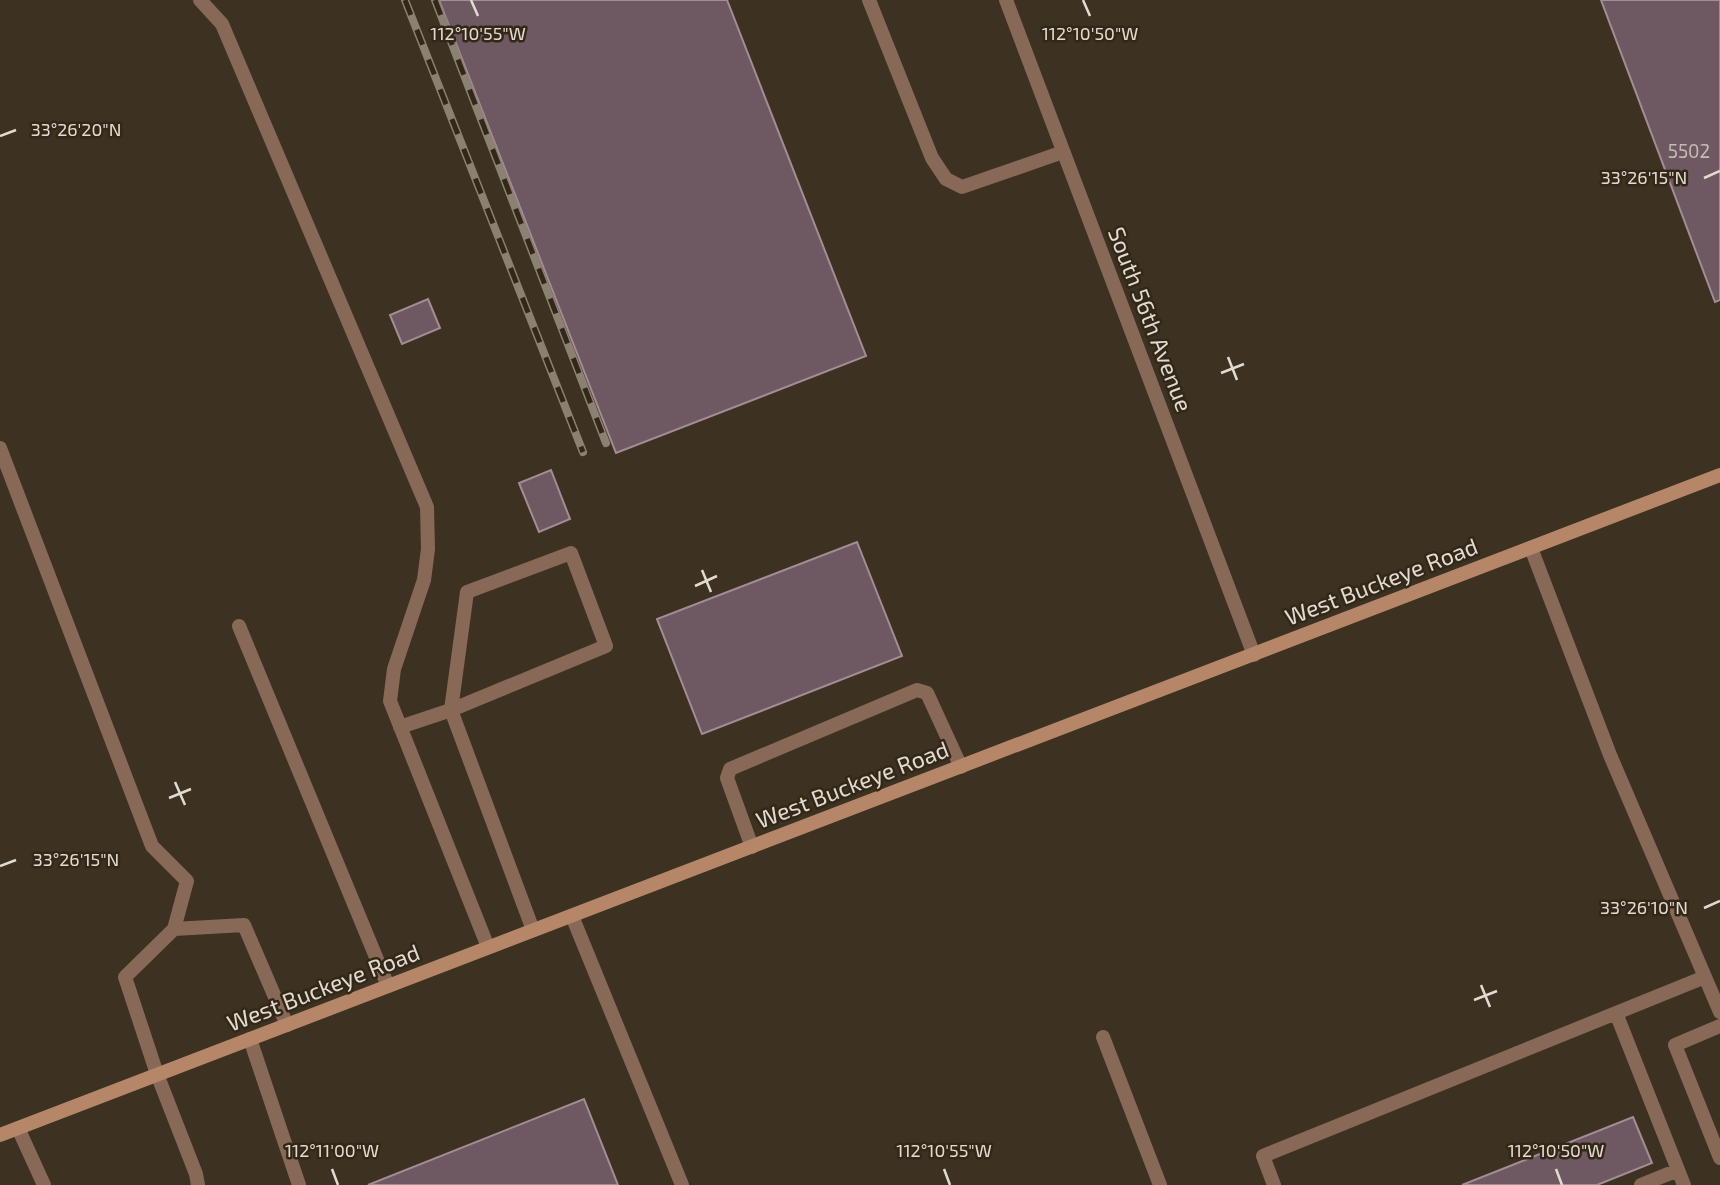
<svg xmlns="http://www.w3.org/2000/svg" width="1720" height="1185" viewBox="0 0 1720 1185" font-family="'Exo 2',sans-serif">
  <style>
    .building { fill: #6e5962; stroke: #a48c96; stroke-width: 2 }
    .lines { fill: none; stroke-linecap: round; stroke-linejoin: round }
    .service { stroke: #886957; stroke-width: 14 }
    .minor { stroke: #886957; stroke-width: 14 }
    .secondary { stroke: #b68668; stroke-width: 14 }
    .rail-casing { stroke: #8a8173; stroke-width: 8 }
    .rail { stroke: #332818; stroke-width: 5; stroke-dasharray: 16; stroke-linecap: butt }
    .ticks { fill: none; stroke: #e2dbd1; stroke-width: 2.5 }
    .labels { text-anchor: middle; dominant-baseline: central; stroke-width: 5; stroke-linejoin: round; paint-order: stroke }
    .number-label { font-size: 19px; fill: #c5bab5 }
    .street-label { font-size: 23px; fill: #e2dbd1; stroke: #332818 }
    .ticks-label { font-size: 18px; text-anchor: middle; fill: #e2dbd1; stroke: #332818; stroke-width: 5; stroke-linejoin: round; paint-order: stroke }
  </style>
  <rect width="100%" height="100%" fill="#3d3221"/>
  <path class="building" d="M439,0h288l139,356 -250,97z
    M1601,0h119v300l-5,2z
    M428,299l12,29 -38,16 -12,-29z
    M551,470l19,49 -31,13 -20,-49z
    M857,542l45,114 -200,78 -45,-115z
    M584,1099l34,86h-250z
    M1633,1117l19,46 -55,22h-135z"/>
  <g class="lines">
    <path class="service" d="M200,0l22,24 205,483 1,42 -4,31 -30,89 -4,32 98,246
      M869,0l63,158 14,21 16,8 101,-35
      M0,448l152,398 35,35 -13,48 -49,48 32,97 39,100 2,11
      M1531,548l79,207 110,257
      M239,626l149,360
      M400,727l51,-17 155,-64 -35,-93 -104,39 -16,118 82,220
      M752,847l-25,-69 3,-9 187,-79 10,3 34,74
      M572,916l110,269
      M174,929l70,-4 43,100
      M1616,1013l68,172
      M1720,1026l-45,19 45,113
      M1103,1037l57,148
      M250,1039l49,146
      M18,1128l26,57
      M1274,1185l-11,-29 442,-179
      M1641,1185l37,-15"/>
    <path class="minor" d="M1006,0l248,655"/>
    <path class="secondary" d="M0,1135l1720,-660"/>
    <defs>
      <path id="rail" d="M405,0l178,452
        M435,0l171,443"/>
    </defs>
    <use href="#rail" class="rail-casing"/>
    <use href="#rail" class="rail"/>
  </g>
  <path class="ticks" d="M471,0l7,16M1083,0l7,16M0,136l16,-6M1704,178l16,-7M1228,357l9,23M1221,373l23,-9M702,570l9,22M695,586l22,-10M175,782l10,23M169,798l22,-9M0,866l16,-6M1704,908l16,-7M1481,985l9,22M1474,1000l23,-9M332,1169l6,16M944,1169l6,16M1556,1169l6,16"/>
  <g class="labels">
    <g class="number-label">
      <text x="1689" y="150">5502</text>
    </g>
    <g class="street-label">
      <text transform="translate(1151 319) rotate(69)">South 56th Avenue</text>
      <text transform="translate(1381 581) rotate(-21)">West Buckeye Road</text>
      <text transform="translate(852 784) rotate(-21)">West Buckeye Road</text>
      <text transform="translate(323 987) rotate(-21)">West Buckeye Road</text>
    </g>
  </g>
  <g class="ticks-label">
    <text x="478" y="40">112°10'55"W</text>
    <text x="1090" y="40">112°10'50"W</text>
    <text x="76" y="136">33°26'20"N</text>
    <text x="1644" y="184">33°26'15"N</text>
    <text x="76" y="866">33°26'15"N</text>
    <text x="1644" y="914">33°26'10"N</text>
    <text x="332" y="1157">112°11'00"W</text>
    <text x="944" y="1157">112°10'55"W</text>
    <text x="1556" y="1157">112°10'50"W</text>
  </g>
</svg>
